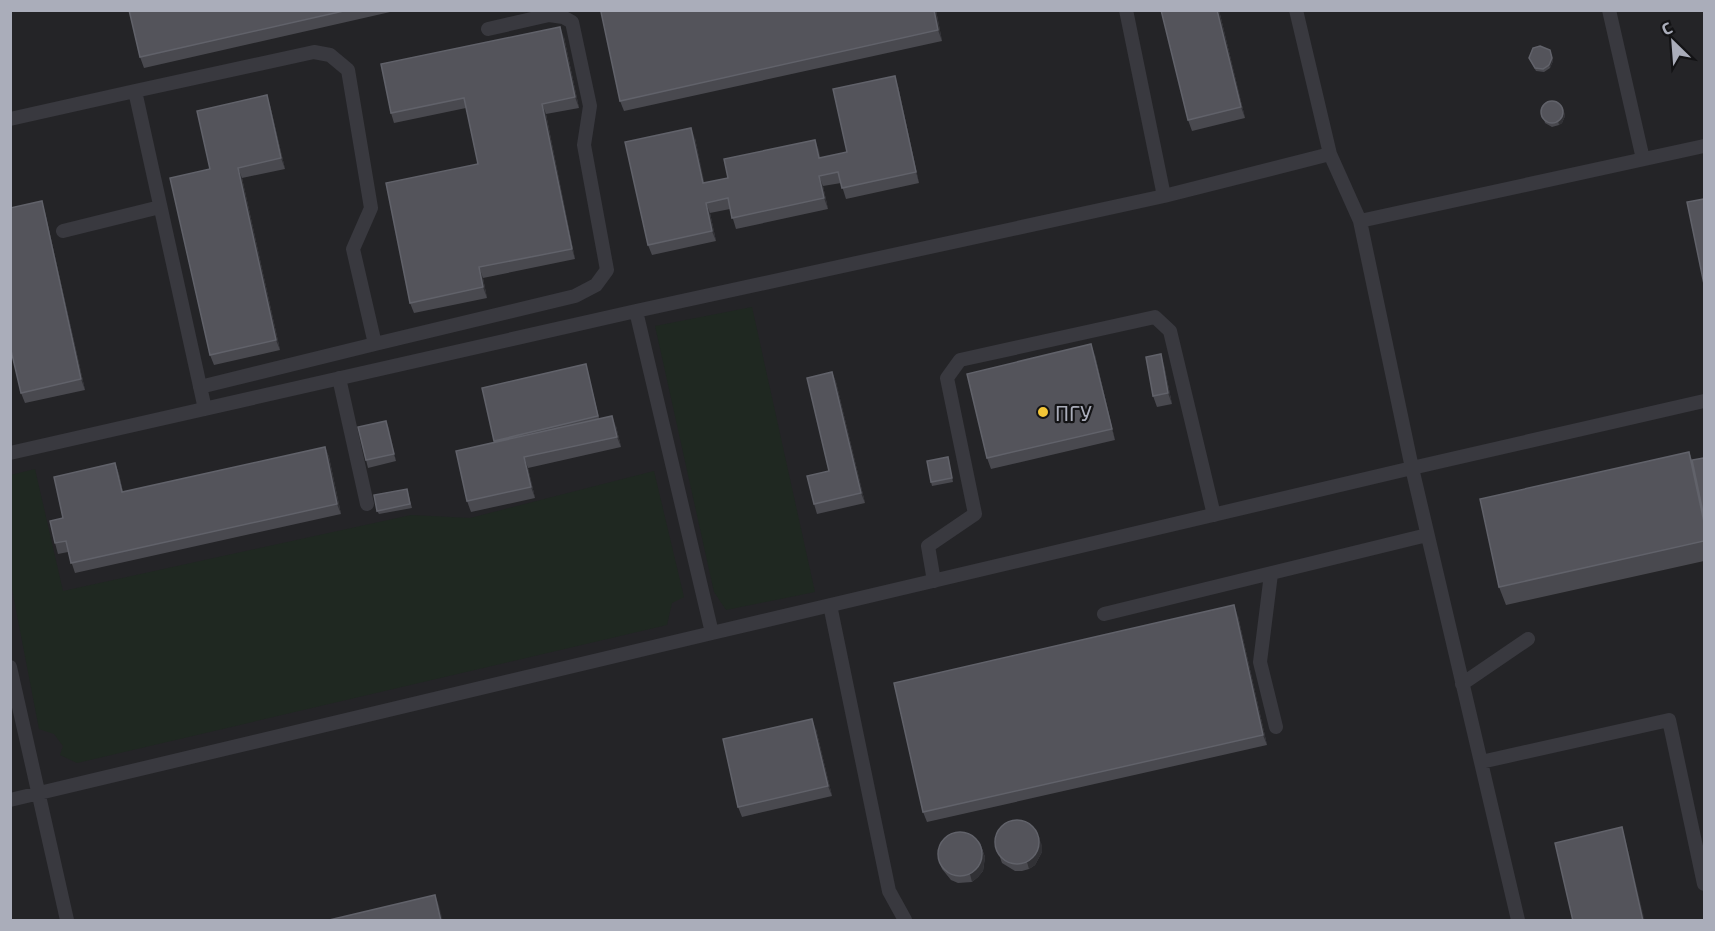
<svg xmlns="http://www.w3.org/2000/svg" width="1715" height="931" viewBox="0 0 1715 931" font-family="'Exo 2',sans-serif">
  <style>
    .built { fill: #242427 }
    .green { fill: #1f2821 }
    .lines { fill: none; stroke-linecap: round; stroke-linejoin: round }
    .service { stroke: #39393f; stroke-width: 14 }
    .wall { fill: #49494f }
    .shaded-wall { fill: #313135 }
    .building { fill: #54545b; stroke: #61626a; stroke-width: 1.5 }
    .poi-dot { fill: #f3c637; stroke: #131315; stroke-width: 2 }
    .labels { text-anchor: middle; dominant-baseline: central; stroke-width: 4.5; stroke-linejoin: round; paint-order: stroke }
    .poi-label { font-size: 21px; fill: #aaadba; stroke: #131315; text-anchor: start }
  </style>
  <rect width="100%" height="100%" fill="#18181a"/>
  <path class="built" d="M11,11h1693v909h-1693z"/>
  <path class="green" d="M752,307l63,285 -89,18 -12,-18 -59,-266z
    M35,469l28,122 348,-76 59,3 184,-47 30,126 -12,6 -5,22 -590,138 -17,-8 3,-9 -9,-12 -15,-5 -28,-145v-109z"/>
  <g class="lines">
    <path class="service" d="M1126,10l38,186
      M1296,10l34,144 30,67 52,247 106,452
      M1609,10l34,149
      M135,91l179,-39 16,3 18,15 23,138 -18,41 22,95 -175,43
      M10,119l125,-28 70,318
      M1360,221l344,-75
      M63,231l97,-24
      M636,311l76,322
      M375,344l200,-48 21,-11 11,-15 -23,-125 6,-39 -18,-84 -9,-5 -14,-2 -61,14
      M339,378l28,126
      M10,453l626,-142 528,-115 166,-42
      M1271,574l-11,88 16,65
      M934,581l-6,-35 47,-32 -28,-136 13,-18 195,-43 15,14 44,184
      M830,605l59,286 16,29
      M1104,614l323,-79
      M10,667l57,253
      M1462,684l66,-45
      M1481,762l188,-42 35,164
      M10,800l702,-167 700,-165 292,-67"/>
  </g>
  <path class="wall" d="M129,10h270l-255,58 -4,-11z
    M605,10h331l6,31 -318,70 -4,-10z
    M1161,10h58l26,108 -53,13 -4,-11z
    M564,37l15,71 -33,6 29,145 -92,19 4,20 -73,15 -4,-10 68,-139 -12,-56 -72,15 -3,-10z
    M1550,50l3,11 -3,7 -6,4 -8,-1 -7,-13z
    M898,86l21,97 -73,16 -5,-16 -18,3 5,23 -92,20 -6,-20 -20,4 6,28 -64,14 -4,-10 47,-107 9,45 24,-5 87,-38 5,18 27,-6z
    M270,105l15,64 -43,9 38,172 -66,15 -4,-10v-186z
    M1541,109l23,3 1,4 -3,7 -3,2 -7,2 -7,-4z
    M45,212l40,178 -60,13 -4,-10z
    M1095,355l20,85 -124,29 -4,-11z
    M586,364l13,54 17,8 5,21 -93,21 7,30 -64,14 -4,-11 28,-59 -13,-54z
    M1164,365l8,39 -15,3 -4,-11z
    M832,372l4,10 29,121 -48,11 -3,-10 15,-33z
    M386,421l10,40 -28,7 -2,-8z
    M325,447l4,10 12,57 -266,59 -7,-21 -10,2 -3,-11 8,-25 52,-55 4,11 4,18z
    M1689,452l3,8 12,-2v103l-198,44 -7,-18z
    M949,461l4,21 -21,4 -1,-4z
    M407,489l5,19 -33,6 -2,-3z
    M1238,616l29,129 -340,77 -4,-10z
    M816,729l16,67 -90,21 -4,-10z
    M980,843l5,14 -2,14 -5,6 -6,5 -14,1 -7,-3 -9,-11 -2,-7z
    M995,843l47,2v7l-7,13 -6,4 -7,2h-7l-13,-8z"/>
  <path class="shaded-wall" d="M934,10h2l6,31 -4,-11z
    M1217,10h2l26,108 -4,-11z
    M560,27l4,10 15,71 -4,-11z
    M1552,58l1,3 -3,7 -1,-3z
    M895,76l3,10 21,97 -3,-11z
    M267,95l3,10 15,64 -4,-11z
    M542,104l4,10 29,145 -3,-10z
    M1563,108l2,8 -3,7 -3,2 -1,-4z
    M691,128l4,10 12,56 -4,-11z
    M815,140l4,10 4,19 -4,-11z
    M238,168l4,10 38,172 -4,-10z
    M819,176l4,10 5,23 -4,-11z
    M42,201l3,11 40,178 -4,-11z
    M706,203l4,10 6,28 -4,-10z
    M479,267l4,11 4,20 -4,-11z
    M1091,344l4,11 20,85 -3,-11z
    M1161,354l3,11 8,39 -4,-11z
    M832,372l4,10 29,121 -4,-10z
    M612,416l4,10 5,21 -4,-10z
    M386,421l3,7 7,33 -2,-7z
    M325,447l4,10 12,57 -4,-10z
    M1689,452l7,19 8,40v11z
    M524,457l4,11 7,30 -4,-11z
    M115,463l4,11 6,29 -3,-11z
    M1234,605l4,11 29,129 -4,-10z
    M812,719l4,10 16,67 -4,-10z
    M1622,827l3,11 20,83h-2z
    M1039,838l3,7v7l-7,13 -6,4 -2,-7z
    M982,850l3,7 -2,14 -5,6 -6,5 -2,-8z
    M435,895l4,10 4,16h-2z"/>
  <path class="building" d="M129,10h219l-208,47z
    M605,10h329l4,20 -318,71 -19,-89z
    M1161,10h56l24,97 -53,13z
    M560,27l15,70 -33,7 30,145 -93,18 4,20 -73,16 -24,-120 92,-19 -14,-66 -73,15 -10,-49z
    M1540,46l10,4 2,8 -3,7 -6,4 -8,-1 -6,-10 4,-10z
    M895,76l21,96 -74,16 -4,-16 -19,4 5,22 -92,20 -4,-20 -22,5 6,28 -64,14 -23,-103 66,-14 12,55 25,-5 -4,-19 91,-19 4,18 28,-6 -14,-63z
    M267,95l14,63 -43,10 38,172 -66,15 -40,-177 40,-9 -13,-58z
    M1541 112a11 11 0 1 1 22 0a11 11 0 1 1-22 0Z
    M1704,199v85l-17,-82z
    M42,201l39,178 -60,14 -11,-47v-138z
    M1091,344l21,85 -125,29 -20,-84z
    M1161,354l7,39 -15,3 -7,-39z
    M586,364l12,52 -104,25 -12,-53z
    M832,372l29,121 -47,11 -7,-28 22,-5 -22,-93z
    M612,416l5,21 -93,20 7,30 -64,14 -11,-50z
    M386,421l8,33 -28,6 -8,-33z
    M325,447l12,57 -266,59 -5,-22 -11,2 -5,-22 13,-3 -9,-41 61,-14 7,29z
    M1689,452l15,70v19l-205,46 -19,-88z
    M948,457l4,21 -21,4 -4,-21z
    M1704,458v59l-12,-57z
    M407,489l3,15 -33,7 -3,-16z
    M1234,605l29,130 -340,77 -29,-129z
    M812,719l16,67 -90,21 -15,-68z
    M995 842a22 22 0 1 1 44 0a22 22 0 1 1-44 0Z
    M1622,827l21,94h-70l-18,-78z
    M938 854a22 22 0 1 1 44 0a22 22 0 1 1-44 0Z
    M435,895l6,26h-116z"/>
  <circle class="poi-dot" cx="1043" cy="412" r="6"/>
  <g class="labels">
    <g class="poi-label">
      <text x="1055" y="412">ПГУ</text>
    </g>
  </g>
  <rect width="1715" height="931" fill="none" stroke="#aaadba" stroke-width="24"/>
  <g transform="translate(1673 42) rotate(335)" stroke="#131315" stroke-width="4.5" paint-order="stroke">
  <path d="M0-4.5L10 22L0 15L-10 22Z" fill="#aaadba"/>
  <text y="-9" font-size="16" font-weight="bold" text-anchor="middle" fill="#aaadba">С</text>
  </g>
</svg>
